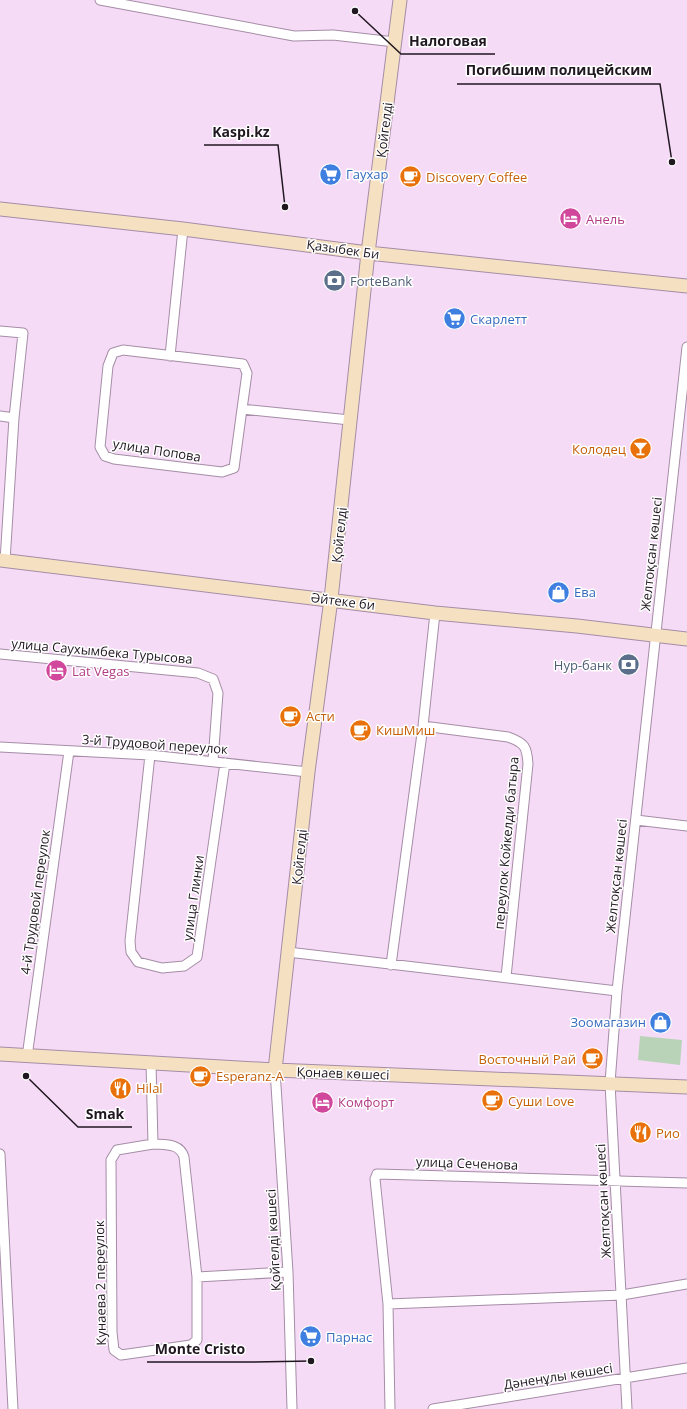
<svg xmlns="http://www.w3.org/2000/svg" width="687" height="1409" viewBox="0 0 687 1409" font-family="'Open Sans',sans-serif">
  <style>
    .green { fill: #b9d3b9 }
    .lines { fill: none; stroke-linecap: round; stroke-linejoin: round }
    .street-casing { stroke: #a58da6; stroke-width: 11 }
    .secondary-casing { stroke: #a58da6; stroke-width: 15 }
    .street { stroke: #fff; stroke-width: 9 }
    .secondary { stroke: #f5e1c2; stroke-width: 13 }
    .labels { text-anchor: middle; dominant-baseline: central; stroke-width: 3; stroke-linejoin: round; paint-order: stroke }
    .street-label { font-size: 13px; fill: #201720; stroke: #fff }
    .shop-label { font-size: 13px; fill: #366cbe; stroke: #fff; text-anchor: start }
    .food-label { font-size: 13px; fill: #c56008; stroke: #fff; text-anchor: start }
    .hotel-label { font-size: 13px; fill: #b23c85; stroke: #fff; text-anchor: start }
    .service-label { font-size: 13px; fill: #4e5e75; stroke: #fff; text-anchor: start }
    .leader { fill: none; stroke: #201720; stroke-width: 1.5 }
    .callout-dot { fill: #201720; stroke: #fff; stroke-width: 1.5 }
    .callout-label { font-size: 14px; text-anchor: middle; font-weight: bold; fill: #201720; stroke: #fff; stroke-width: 3; stroke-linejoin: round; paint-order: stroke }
  </style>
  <rect width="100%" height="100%" fill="#f6dbf6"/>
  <path class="green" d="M640,1036l42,4 -2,25 -42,-5z"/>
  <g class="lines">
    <defs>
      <path id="street" d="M100,0l194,36 39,-1 62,7
        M0,331l23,2 -9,85 -9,143
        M170,356l13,-127
        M242,409l-8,59 -12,4 -108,-13 -9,-3 -5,-9 8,-81 5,-13 10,-3 120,14 4,9 -5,36 108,11
        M0,416l14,2
        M0,654l198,19 15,6 5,14 -5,68
        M423,726l85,11c17,6 19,10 20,27l-22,213
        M0,747l150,8 158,17
        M150,755l-20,186 1,11 7,10 24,6 22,-2 13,-9 28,-194
        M636,820l51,6
        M288,952l329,39
        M391,965l32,-239 12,-113
        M27,1057l42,-306
        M151,1063l2,81
        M275,1070l13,202 4,137
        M153,1144c12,1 27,-1 31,13l13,120v63l-6,5 -70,10 -7,-5 -2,-18 -1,-172 6,-10z
        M0,1154l13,255
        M197,1277l91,-5
        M388,1304l234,-9 65,-11
        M390,1409l-2,-105 -13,-125 2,-5 310,9
        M433,1409l254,-41
        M627,1409l-17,-326 7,-92 70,-644"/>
      <path id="secondary" d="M0,209l183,20 185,24 319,33
        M0,560l435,53 142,13 110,13
        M0,1054l275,16 412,17
        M275,1070l33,-298 23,-173 37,-346 32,-253"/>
    </defs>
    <use href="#street" class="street-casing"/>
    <use href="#secondary" class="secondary-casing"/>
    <use href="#street" class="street"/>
    <use href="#secondary" class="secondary"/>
  </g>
  <defs>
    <symbol id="supermarket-disc" viewBox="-11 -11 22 22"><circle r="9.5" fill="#3f7fe0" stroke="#fff"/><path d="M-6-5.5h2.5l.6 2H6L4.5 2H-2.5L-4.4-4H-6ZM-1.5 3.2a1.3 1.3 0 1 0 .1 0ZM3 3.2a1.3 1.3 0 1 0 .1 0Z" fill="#fff"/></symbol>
    <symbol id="cafe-disc" viewBox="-11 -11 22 22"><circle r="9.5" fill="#e8710a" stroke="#fff"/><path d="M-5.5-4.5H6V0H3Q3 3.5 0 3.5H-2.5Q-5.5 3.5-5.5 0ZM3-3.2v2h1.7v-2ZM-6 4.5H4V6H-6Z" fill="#fff"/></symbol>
    <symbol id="hotel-disc" viewBox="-11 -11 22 22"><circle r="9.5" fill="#d1479c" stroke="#fff"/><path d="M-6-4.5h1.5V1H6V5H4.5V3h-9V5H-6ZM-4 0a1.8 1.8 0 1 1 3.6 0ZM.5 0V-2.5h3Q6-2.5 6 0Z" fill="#fff"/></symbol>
    <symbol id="bank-disc" viewBox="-11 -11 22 22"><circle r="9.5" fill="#5c6f8a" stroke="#fff"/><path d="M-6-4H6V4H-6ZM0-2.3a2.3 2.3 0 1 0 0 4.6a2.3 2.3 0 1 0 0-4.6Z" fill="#fff"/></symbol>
    <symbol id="bar-disc" viewBox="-11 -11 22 22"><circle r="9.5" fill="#e8710a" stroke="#fff"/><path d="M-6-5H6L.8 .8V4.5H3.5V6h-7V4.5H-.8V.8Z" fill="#fff"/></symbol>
    <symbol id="shop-disc" viewBox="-11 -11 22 22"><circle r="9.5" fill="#3f7fe0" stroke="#fff"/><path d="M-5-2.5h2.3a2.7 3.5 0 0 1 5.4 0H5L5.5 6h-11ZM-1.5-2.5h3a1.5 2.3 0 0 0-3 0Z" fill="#fff"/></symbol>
    <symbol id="restaurant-disc" viewBox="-11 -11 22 22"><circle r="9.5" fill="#e8710a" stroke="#fff"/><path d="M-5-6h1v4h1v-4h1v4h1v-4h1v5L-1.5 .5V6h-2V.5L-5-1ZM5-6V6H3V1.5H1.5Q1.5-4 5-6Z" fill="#fff"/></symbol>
  </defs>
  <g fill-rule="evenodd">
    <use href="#supermarket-disc" x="318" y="162" width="25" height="25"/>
    <use href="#cafe-disc" x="398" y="164" width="25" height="25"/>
    <use href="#hotel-disc" x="558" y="206" width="25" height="25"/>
    <use href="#bank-disc" x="322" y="268" width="25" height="25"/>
    <use href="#supermarket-disc" x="442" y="306" width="25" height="25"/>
    <use href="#bar-disc" x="628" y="436" width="25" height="25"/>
    <use href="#shop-disc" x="546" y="580" width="25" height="25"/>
    <use href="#bank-disc" x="616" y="652" width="25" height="25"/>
    <use href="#hotel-disc" x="44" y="658" width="25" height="25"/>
    <use href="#cafe-disc" x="278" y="704" width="25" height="25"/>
    <use href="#cafe-disc" x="348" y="718" width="25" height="25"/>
    <use href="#shop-disc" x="648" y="1010" width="25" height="25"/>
    <use href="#cafe-disc" x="580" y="1046" width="25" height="25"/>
    <use href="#cafe-disc" x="188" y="1064" width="25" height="25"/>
    <use href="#restaurant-disc" x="108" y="1076" width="25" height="25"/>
    <use href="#cafe-disc" x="480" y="1088" width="25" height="25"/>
    <use href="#hotel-disc" x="310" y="1090" width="25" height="25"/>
    <use href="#restaurant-disc" x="628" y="1120" width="25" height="25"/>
    <use href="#supermarket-disc" x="298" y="1324" width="25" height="25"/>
  </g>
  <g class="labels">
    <g class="street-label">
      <text transform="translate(384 130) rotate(-83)">Қойгелді</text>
      <text transform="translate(343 249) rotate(8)">Қазыбек Би</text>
      <text transform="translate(157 450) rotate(9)">улица Попова</text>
      <text transform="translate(339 535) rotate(-84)">Қойгелді</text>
      <text transform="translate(651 554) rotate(-84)">Желтоқсан көшесі</text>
      <text transform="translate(343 601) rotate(7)">Әйтеке би</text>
      <text transform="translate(102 651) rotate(5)">улица Саухымбека Турысова</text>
      <text transform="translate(155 744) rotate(4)">3-й Трудовой переулок</text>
      <text transform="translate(506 843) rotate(-85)">переулок Койкелди батыра</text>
      <text transform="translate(299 857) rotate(-84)">Қойгелді</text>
      <text transform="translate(616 876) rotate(-84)">Желтоқсан көшесі</text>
      <text transform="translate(193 898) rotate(-82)">улица Глинки</text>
      <text transform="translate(35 902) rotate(-82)">4-й Трудовой переулок</text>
      <text transform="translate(343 1073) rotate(2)">Қонаев көшесі</text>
      <text transform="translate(467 1163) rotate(2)">улица Сеченова</text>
      <text transform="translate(603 1201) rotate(-93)">Желтоқсан көшесі</text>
      <text transform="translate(273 1240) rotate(-93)">Қойгелді көшесі</text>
      <text transform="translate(100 1283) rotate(-91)">Кунаева 2 переулок</text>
      <text transform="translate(558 1376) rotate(-9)">Дәненұлы көшесі</text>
    </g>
    <g class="shop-label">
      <text x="346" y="174">Гаухар</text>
      <text x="470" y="319">Скарлетт</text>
      <text x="574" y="592">Ева</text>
      <text x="646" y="1022" text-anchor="end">Зоомагазин</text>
      <text x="326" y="1337">Парнас</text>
    </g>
    <g class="food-label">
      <text x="426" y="177">Discovery Coffee</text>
      <text x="626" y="449" text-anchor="end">Колодец</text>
      <text x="306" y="716">Асти</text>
      <text x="376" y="730">КишМиш</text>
      <text x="576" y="1059" text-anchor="end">Восточный Рай</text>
      <text x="216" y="1076">Esperanz-A</text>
      <text x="136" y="1088">Hilal</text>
      <text x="508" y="1101">Суши Love</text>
      <text x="656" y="1133">Рио</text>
    </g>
    <g class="hotel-label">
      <text x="586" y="219">Анель</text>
      <text x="72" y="671">Lat Vegas</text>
      <text x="338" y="1102">Комфорт</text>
    </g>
    <g class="service-label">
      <text x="350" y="281">ForteBank</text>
      <text x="612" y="665" text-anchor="end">Нур-банк</text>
    </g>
  </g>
  <path class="leader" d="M355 11L401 54H495M672 162L660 84H457M285 207L278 145H204M26 1076L78 1127H132M311 1361L253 1362H147"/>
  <g class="callout-dot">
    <circle cx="355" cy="11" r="4"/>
    <circle cx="672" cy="162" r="4"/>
    <circle cx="285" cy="207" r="4"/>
    <circle cx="26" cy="1076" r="4"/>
    <circle cx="311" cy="1361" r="4"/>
  </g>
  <g class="callout-label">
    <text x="448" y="46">Налоговая</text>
    <text x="559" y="75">Погибшим полицейским</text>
    <text x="241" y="137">Kaspi.kz</text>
    <text x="105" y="1119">Smak</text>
    <text x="200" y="1354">Monte Cristo</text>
  </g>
</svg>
